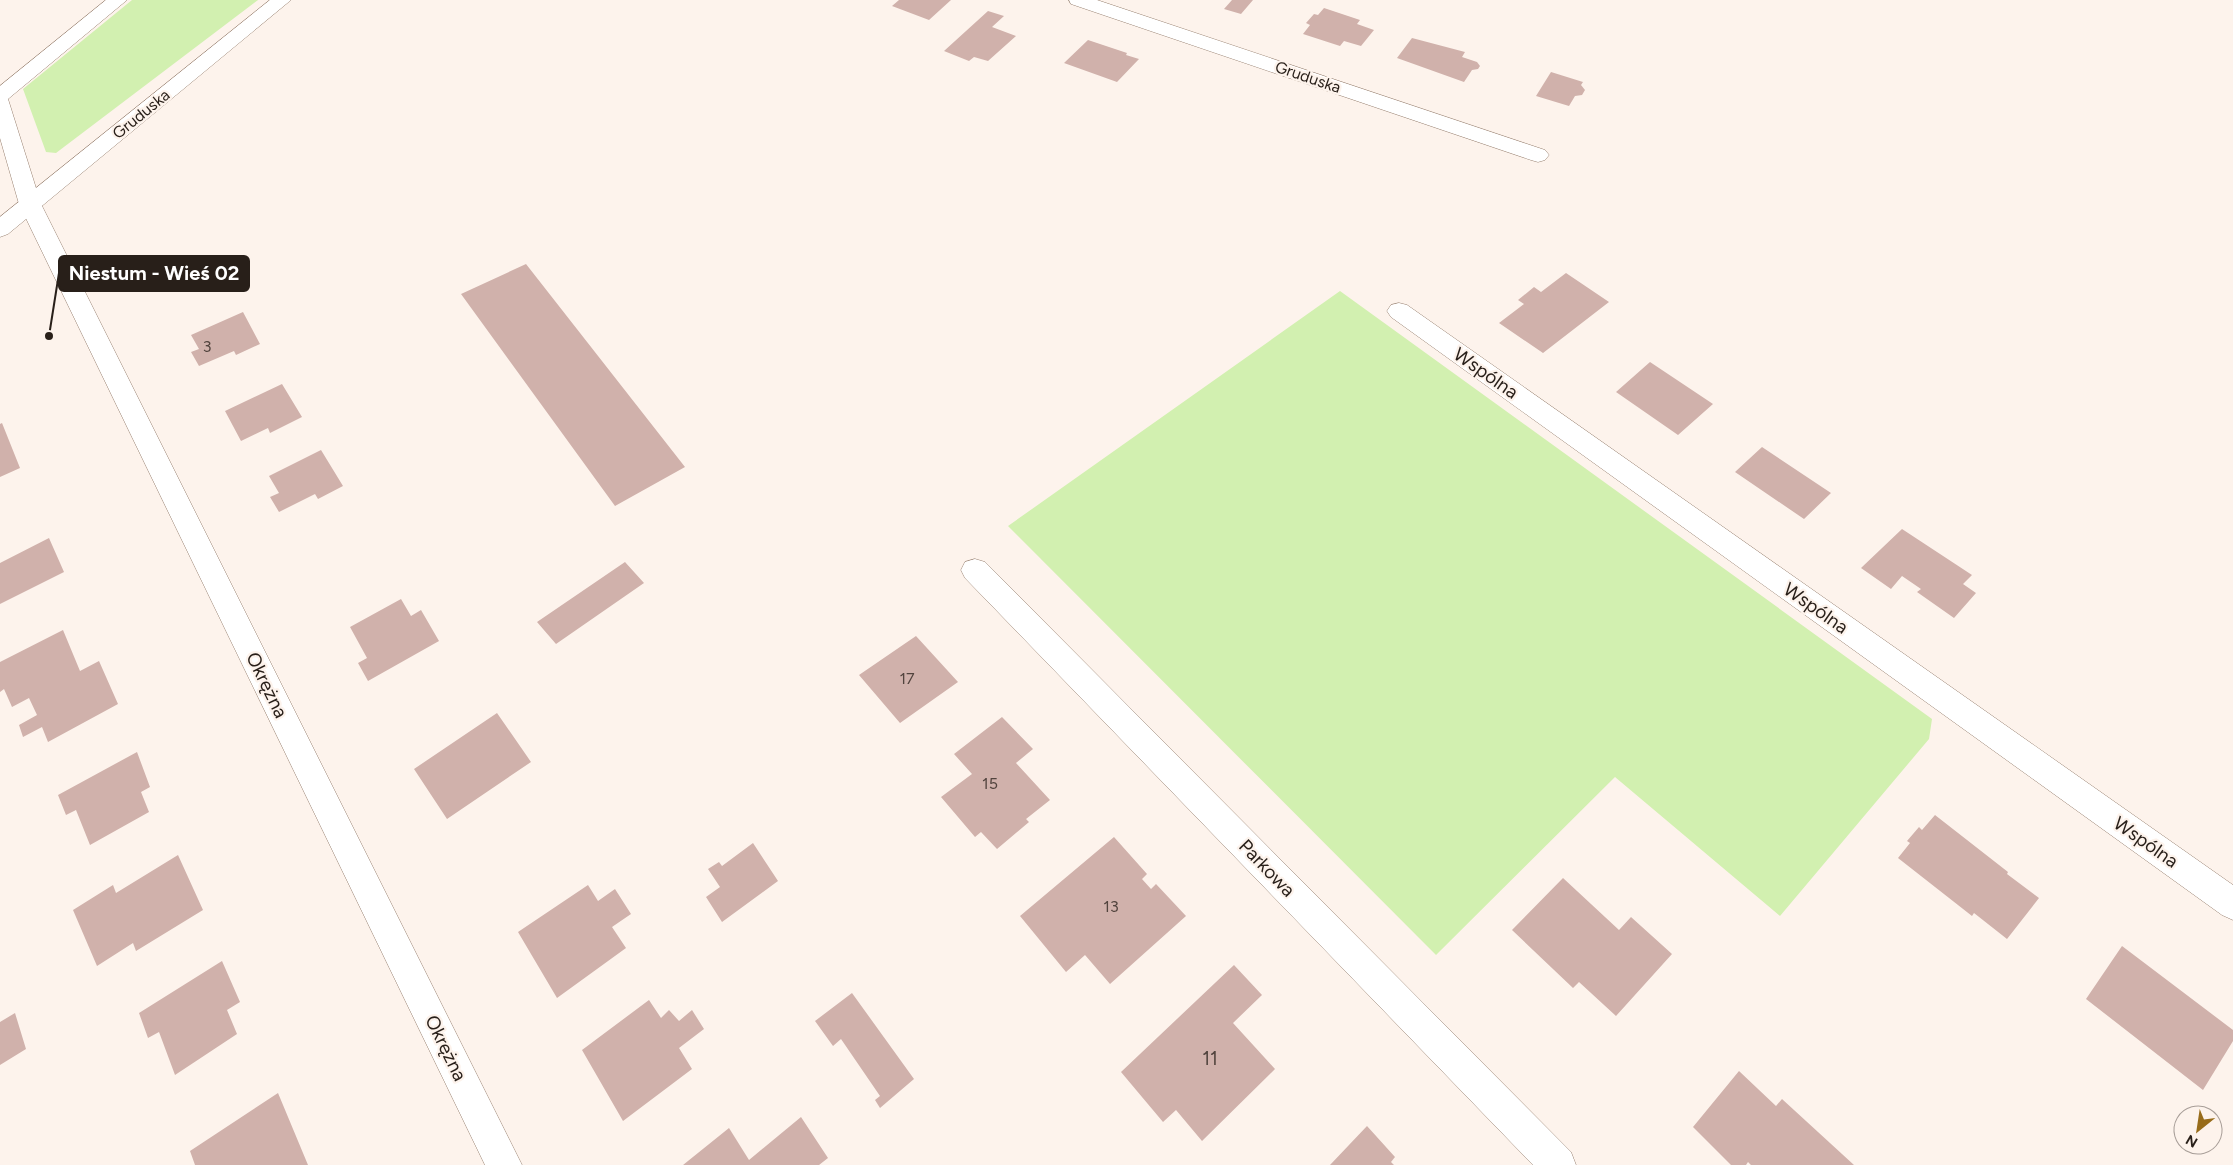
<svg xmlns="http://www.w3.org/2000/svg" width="2233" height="1165" viewBox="0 0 2233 1165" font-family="Figtree,sans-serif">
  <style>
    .green { fill: #d2f0b0 }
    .building { fill: #d0b1ab }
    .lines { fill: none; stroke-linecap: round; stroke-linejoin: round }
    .minor-casing { stroke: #978070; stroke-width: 1 }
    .secondary-casing { stroke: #978070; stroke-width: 1 }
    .minor { fill: #fff; fill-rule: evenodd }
    .secondary { fill: #fff; fill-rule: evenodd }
    .labels { text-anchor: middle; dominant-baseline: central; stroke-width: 4.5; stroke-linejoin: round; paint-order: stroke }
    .far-street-label { font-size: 16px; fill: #281f19; stroke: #fdf3ec }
    .number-label { font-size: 16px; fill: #52443e }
    .street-label { font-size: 19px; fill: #281f19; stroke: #fdf3ec }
    .near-number-label { font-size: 19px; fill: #52443e }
    .leader { fill: none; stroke: #281f19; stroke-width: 2 }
    .callout-dot { fill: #281f19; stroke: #fdf3ec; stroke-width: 2 }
    .callout { fill: #281f19; stroke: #281f19; stroke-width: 2 }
    .callout-label { font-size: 20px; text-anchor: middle; font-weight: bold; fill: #fff }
  </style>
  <rect width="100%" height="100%" fill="#fdf3ec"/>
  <path class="green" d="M132,0h126l-202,153 -10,-1 -23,-63z
    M1340,291l592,428 -3,20 -149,177 -165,-139 -179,178 -428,-429z"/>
  <path class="building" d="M899,0h52l-22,20 -37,-14z
    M1232,0h21l-12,14 -17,-5z
    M1324,8l36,12 -3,4 17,6 -13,16 -17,-5 -4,5 -37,-12 7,-9 -4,-2 8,-9 4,1z
    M988,11l16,5 -12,11 24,9 -28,25 -14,-4 -5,4 -25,-10z
    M1412,38l53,14 -3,5 15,5 3,4 -2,3 -6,1 -8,12 -67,-24z
    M1088,40l39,13 -1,2 13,4 -22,23 -53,-19z
    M1551,72l32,10 -2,3 4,5 -3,5 -7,1 -6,10 -33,-10z
    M526,264l159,203 -70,39 -154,-212z
    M1566,273l43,29 -66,51 -44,-30 25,-19 -6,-4 16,-13 7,5z
    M243,312l17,32 -24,11 -2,-4 -35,15 -8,-14 8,-3 -8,-14z
    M1650,362l63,42 -35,31 -62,-43z
    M282,384l20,33 -32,16 -2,-5 -27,13 -16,-30z
    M2,423l18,45 -20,9v-53z
    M1762,447l69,46 -27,26 -69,-47z
    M321,450l22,36 -25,13 -3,-5 -36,18 -9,-15 9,-4 -10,-17z
    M1902,529l70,46 -9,9 13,9 -22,25 -37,-26 4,-3 -19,-13 -11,13 -30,-21z
    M49,538l15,34 -64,32v-41z
    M625,562l19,21 -88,61 -19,-22z
    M401,599l10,17 10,-6 18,31 -71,40 -10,-18 9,-5 -17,-31z
    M63,630l17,41 19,-10 19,43 -70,38 -6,-15 -19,10 -4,-12 18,-10 -8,-17 -17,9 -8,-18 -4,3v-30z
    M916,636l42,46 -58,41 -41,-48z
    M497,713l34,49 -84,57 -33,-50z
    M1002,717l31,32 -17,14 34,37 -24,19 3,3 -32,27 -16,-17 -6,5 -34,-40 31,-23 -18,-20z
    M137,752l13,35 -9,5 8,20 -59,33 -14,-35 -10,5 -8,-20z
    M1935,815l73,57 -1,2 32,24 -32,41 -33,-26 -2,3 -74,-58 12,-15 -3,-2 12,-14 3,3z
    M1114,837l33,37 -5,5 9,10 5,-5 30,32 -76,68 -25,-29 -19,17 -46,-56z
    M753,843l25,38 -56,41 -16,-25 14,-10 -12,-18 11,-7 3,4z
    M178,855l25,55 -67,41 -3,-8 -36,23 -24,-56 40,-25 3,8z
    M1563,878l56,52 12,-13 41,37 -56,62 -37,-34 -6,6 -61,-58z
    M588,885l10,16 17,-12 16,25 -19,13 14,21 -69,50 -39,-66z
    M2122,946l111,84v11l-30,49 -117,-91z
    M222,961l18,41 -13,8 10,24 -62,41 -16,-43 -11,6 -9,-25z
    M1234,965l28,30 -29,28 42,46 -73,72 -26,-31 -13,12 -42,-50z
    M852,993l62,86 -34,29 -5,-8 5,-4 -39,-57 -8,7 -18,-25z
    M649,1000l12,18 8,-8 10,11 13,-11 12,19 -25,19 13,21 -69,52 -41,-71z
    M15,1013l11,36 -26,16v-43z
    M1739,1071l37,35 6,-7 72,66h-103l-3,-3 -2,3h-15l-38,-38z
    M278,1093l30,72h-113l-5,-14z
    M801,1117l27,41 -9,7h-136l46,-37 20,32z
    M1367,1126l28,31 -4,5 3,3h-64z"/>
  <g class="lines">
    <defs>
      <path id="minor" d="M106,0h21l-119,99 33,105 481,961h-37l-466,-961 -19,-66v-52z
        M1069,0h28l448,150 4,5 -4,5 -7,2 -7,-2 -460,-156z
        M1399,303l8,2 826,580v35l-11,-5 -831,-598 -4,-6 4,-6z
        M975,559l10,3 586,590 5,13h-43l-568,-587 -4,-8 4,-8z"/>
      <path id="secondary" d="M270,0h21l-283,234 -8,3v-20z"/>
    </defs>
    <use href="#minor" class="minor-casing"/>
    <use href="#secondary" class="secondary-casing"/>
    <use href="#minor" class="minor"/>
    <use href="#secondary" class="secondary"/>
  </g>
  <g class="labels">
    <g class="far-street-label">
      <text transform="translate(1308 77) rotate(19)">Gruduska</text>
      <text transform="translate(141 114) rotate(-39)">Gruduska</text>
    </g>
    <g class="number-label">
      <text x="207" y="346">3</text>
      <text x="907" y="678">17</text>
      <text x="990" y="783">15</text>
      <text x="1111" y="906">13</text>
    </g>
    <g class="street-label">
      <text transform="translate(1486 373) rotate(35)">Wspólna</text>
      <text transform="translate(1816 608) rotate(35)">Wspólna</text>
      <text transform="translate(267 685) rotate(64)">Okrężna</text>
      <text transform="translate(2146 842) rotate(35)">Wspólna</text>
      <text transform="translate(1267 868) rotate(46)">Parkowa</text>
      <text transform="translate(446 1048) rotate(64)">Okrężna</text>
    </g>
    <g class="near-number-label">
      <text x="1210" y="1058">11</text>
    </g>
  </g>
  <path class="leader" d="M49 336L59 273"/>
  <circle class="callout-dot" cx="49" cy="336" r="5"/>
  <rect class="callout" x="59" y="256" width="190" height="35" rx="5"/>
  <g class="callout-label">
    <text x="154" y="280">Niestum - Wieś 02</text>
  </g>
  <g transform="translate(2198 1130) rotate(210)"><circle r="24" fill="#fdf3ec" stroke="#a89e98"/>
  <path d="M0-4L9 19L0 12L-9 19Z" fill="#986c1a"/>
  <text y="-8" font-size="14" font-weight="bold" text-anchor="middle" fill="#281f19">N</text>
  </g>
</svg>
